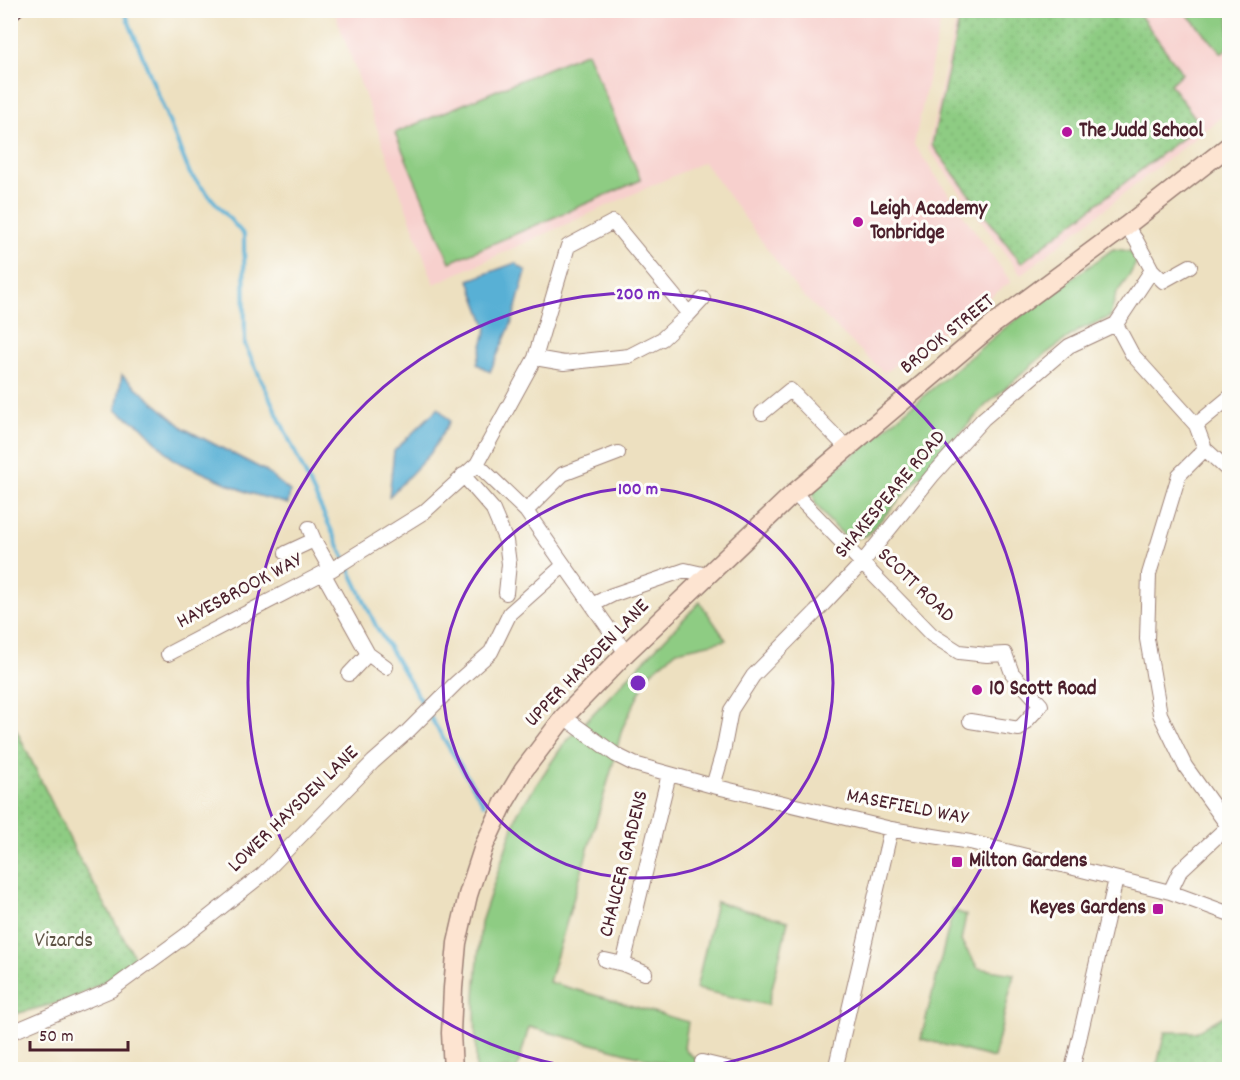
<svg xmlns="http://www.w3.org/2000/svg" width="1240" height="1080" viewBox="0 0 1240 1080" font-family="Dekko,sans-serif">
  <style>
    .built { fill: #f7d0cd }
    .grass { fill: #8ecc83; stroke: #6c7657; stroke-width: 1.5 }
    .park { fill: url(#park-dots); stroke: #6c7657; stroke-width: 1.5 }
    .water { fill: #58b0d5; stroke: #516880; stroke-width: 1.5 }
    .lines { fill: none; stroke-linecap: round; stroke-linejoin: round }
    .stream { stroke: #58b0d5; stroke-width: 4 }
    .street-casing { stroke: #9c8076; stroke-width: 16 }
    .secondary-casing { stroke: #9c8076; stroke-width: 21 }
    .street { stroke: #fff; stroke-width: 14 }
    .secondary { stroke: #fde4d1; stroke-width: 18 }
    .rail-casing { stroke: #4a1f2b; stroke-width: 6 }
    .rail { stroke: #fdfcf7; stroke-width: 4; stroke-dasharray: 11; stroke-linecap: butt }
    .ring { fill: none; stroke: #7b2cbf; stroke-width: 3 }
    .poi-dot { fill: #b5179e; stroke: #fdfcf7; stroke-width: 2 }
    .labels { text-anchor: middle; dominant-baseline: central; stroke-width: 6; stroke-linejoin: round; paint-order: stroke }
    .poi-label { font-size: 21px; font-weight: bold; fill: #4a1f2b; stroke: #fdfcf7; text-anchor: start }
    .street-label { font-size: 21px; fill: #4a1f2b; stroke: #fdfcf7 }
    .park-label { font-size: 21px; fill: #5e5345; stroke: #fdfcf7 }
    .centre { fill: #7b2cbf; stroke: #fdfcf7; stroke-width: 3 }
    .ring-label { font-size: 18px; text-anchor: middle; font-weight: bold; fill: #7b2cbf; stroke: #fdfcf7; stroke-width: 6; stroke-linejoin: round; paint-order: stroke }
  </style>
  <defs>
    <pattern id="park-dots" width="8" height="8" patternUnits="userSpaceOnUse" patternTransform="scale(1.5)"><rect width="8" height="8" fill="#8ecc83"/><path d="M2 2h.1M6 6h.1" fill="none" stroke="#7caf71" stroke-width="1.8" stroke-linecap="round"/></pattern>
  </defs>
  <rect width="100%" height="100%" fill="#fdfcf7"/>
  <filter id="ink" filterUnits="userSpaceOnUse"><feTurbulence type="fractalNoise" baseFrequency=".0167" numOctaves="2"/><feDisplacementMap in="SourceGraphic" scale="12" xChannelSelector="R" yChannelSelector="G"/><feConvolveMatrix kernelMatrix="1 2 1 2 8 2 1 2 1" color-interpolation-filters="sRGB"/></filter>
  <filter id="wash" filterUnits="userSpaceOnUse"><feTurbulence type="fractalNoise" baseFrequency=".008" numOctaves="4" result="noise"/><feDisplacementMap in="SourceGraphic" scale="24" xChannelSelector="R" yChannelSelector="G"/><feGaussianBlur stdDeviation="1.35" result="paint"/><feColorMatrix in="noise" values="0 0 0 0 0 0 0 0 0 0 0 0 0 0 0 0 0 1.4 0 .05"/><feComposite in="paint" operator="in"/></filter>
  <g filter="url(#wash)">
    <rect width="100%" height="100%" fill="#ede0c0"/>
    <path class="built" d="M334,11h609l-29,134 97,137 -127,91 -86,-82 -94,-129 -270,122z
      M958,11h271v100l-208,164 -93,-127z"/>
    <path class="grass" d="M1184,11h45v35l-7,7z
      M587,52l54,128 -191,82 -55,-129z
      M1113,249l10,1 8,2 5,11 -7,13 -13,18 -6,23 -31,13 -40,29 -54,47 -118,129 -10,3 -13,-3 -15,-14 -14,-18 -2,-13 9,-9 184,-154z
      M700,602l26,38 -49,11 -29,24 -26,54 -11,42 -62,211 139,40 -4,26c13,17 32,17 52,21h-50l-157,-42 -12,42 -41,1 -1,-74 6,-74 37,-110 45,-67z
      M716,902l72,19 -20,84 -72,-16z
      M953,910l13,5 -5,26 17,27 36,6 -20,84 -73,-19z"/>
    <path class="park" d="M961,11h176l45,62 -12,11 30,40 -179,139 -89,-118z
      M11,719l66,135 59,106 -25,18 -42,22 -58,15z
      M1229,1013v56h-73l9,-37h31z"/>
    <path class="water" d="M515,263l11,8 -14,51 -22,50 -13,-8 10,-36 -18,-48z
      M122,375l63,54 79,41 26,21 -2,13 -39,-11 -75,-33 -33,-34 -25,-16z
      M438,408l12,13 -20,33 -41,43 5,-46z"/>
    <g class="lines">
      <path class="stream" d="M124,10l66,164 54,61 1,110 131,281 50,83
        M429,715l55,89"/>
    </g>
  </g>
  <g filter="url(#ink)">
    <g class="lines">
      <defs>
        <path id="street" d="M1152,270l11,11 27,-15
          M689,314l14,-15
          M1116,324l16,30 64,71 9,24 -26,26 -30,99 -2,65 13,75 25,52 45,63
          M762,413l28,-23 57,58
          M1196,425l34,-28
          M1205,449l25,23
          M477,464l49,47 100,142
          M463,475l29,33 14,33 3,23 -3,29
          M794,493l138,142 27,17 28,3 18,-1 7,19 29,32 -22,24 -49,-8
          M526,511l37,-37 55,-21
          M309,528l5,12 17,30
          M286,553l28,-13
          M323,573l45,81 18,13
          M592,605l20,-10 73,-25 22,5
          M168,654l155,-81 8,-3 93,-58 53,-48 58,-106 33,-112 45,-24 76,92 -27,25 -33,17 -65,7 -29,-5
          M349,674l19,-20
          M564,717l52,38 18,9 79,22 178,43 79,13 200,50 10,-21 47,-44
          M713,786l10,-34 8,-42 22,-34 63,-64 46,-49 70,-87 51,-57 86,-73 47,-22 36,-54 -16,-30 -10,-14
          M1170,892l60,22
          M605,960l18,4 22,9
          M623,964l46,-190
          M10,1033l101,-43 74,-54 78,-62 110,-112 34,-30 49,-49 35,-31 19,-39 54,-48
          M702,1062l34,8
          M835,1070l56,-241
          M1072,1070l44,-191"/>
        <path id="secondary" d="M453,1070l-2,-37 2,-45 4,-45 11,-48 16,-49 20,-43 19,-32 41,-54 62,-64 168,-160 201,-170 131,-97 104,-81"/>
      </defs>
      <use href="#street" class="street-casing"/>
      <use href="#secondary" class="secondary-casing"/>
      <use href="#street" class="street"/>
      <use href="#secondary" class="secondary"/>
      <defs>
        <path id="rail" d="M10,21l13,-11"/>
      </defs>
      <use href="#rail" class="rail-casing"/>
      <use href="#rail" class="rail"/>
    </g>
  </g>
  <g class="ring">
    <circle cx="638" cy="683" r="195"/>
    <path d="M584 1069A390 390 0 1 1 692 1069"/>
  </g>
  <g class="poi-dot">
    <circle cx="1067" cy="132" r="6"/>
    <circle cx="858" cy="222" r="6"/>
    <circle cx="977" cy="690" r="6"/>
    <rect x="951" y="856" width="12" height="12" rx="3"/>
    <rect x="1152" y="903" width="12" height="12" rx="3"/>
  </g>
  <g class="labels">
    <g class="poi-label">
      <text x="1079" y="132">The Judd School</text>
      <text x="870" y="210">Leigh Academy<tspan x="870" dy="24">Tonbridge</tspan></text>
      <text x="989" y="690">10 Scott Road</text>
      <text x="969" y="862">Milton Gardens</text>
      <text x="1146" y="909" text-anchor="end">Keyes Gardens</text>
    </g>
    <g class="street-label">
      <text transform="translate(948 335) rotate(-39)">BROOK STREET</text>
      <text transform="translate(891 495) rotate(-50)">SHAKESPEARE ROAD</text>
      <text transform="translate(915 586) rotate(44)">SCOTT ROAD</text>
      <text transform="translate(240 592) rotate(-28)">HAYESBROOK WAY</text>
      <text transform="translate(588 664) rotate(-46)">UPPER HAYSDEN LANE</text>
      <text transform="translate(907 808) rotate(11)">MASEFIELD WAY</text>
      <text transform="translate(294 810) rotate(-44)">LOWER HAYSDEN LANE</text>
      <text transform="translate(625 864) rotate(-76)">CHAUCER GARDENS</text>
    </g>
    <g class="park-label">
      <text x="64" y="942">Vizards</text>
    </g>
  </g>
  <circle cx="638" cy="683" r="9" class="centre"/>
  <g class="ring-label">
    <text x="638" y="299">200 m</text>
    <text x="638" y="494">100 m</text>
  </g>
  <rect width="1240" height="1080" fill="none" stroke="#fdfcf7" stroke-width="36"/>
  <path d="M30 1041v9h98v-9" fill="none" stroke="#4a1f2b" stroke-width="3"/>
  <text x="39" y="1041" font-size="18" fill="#4a1f2b" stroke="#fdfcf7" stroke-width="4.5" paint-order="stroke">50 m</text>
</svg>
